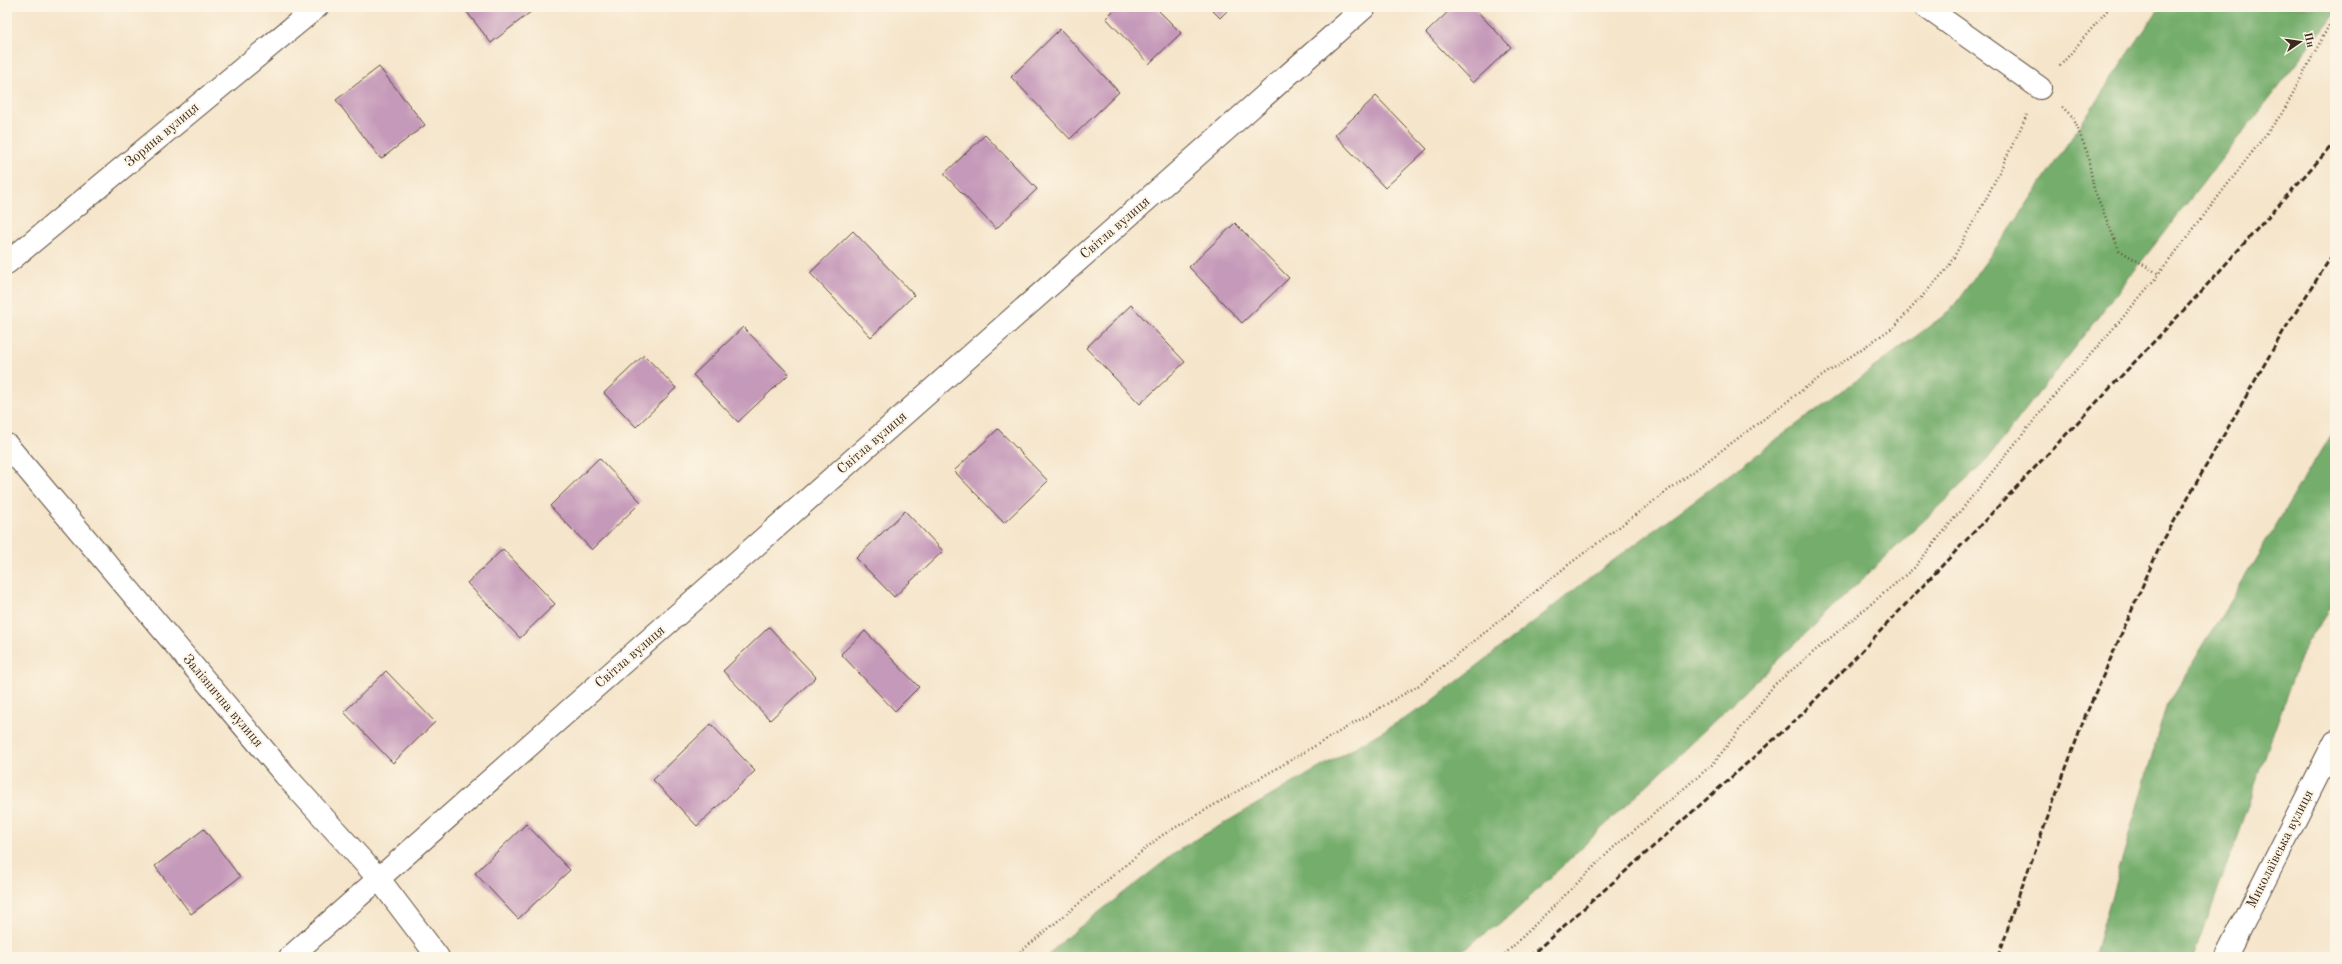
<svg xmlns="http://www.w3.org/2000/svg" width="2342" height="964" viewBox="0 0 2342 964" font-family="'Old Standard TT',serif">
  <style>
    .forest { fill: #74ad6c; stroke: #586c45 }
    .building { fill: #c599b9 }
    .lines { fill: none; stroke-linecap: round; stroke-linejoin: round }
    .minor-casing { stroke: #574638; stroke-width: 24 }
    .path { stroke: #574638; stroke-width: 2.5; stroke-dasharray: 1 3; stroke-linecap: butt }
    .minor { stroke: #fff; stroke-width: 22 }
    .rail { stroke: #3b2a1e; stroke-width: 3; stroke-dasharray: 6 3; stroke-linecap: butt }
    .labels { text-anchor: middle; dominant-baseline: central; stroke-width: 4; stroke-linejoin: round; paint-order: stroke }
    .street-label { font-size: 14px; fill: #3b2a1e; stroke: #fcf5e5 }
  </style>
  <rect width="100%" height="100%" fill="#fcf5e5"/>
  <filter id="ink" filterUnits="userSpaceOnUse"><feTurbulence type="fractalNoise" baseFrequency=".025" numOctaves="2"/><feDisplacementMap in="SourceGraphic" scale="8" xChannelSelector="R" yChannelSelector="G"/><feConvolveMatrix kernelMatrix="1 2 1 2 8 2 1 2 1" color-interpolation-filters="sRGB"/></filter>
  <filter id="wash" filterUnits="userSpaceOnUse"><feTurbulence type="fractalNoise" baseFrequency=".012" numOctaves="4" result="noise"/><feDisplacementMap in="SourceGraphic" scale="16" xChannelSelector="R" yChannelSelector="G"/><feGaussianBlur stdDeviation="0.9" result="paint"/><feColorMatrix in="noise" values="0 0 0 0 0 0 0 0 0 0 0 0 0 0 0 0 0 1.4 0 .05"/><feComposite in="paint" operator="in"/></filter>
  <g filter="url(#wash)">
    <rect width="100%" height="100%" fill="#f5e5cb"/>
    <path class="forest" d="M2160,7h175v7l-352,450 -473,452 -58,41h-406l21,-20 116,-90 243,-141 161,-126 363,-269 66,-91z
      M2335,427v174l-33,51 -108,305h-100l71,-247z"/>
    <g id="blocks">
      <path class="building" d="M463,7h74l-46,36z
        M1117,7h38l26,26 -32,31 -43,-46z
        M1209,7h22l-11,11z
        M1453,7h20l38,40 -38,36 -47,-50z
        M1060,29l59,63 -49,47 -59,-62z
        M379,67l46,58 -44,34 -45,-59z
        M1376,96l51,53 -42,39 -50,-53z
        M985,135l52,54 -41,40 -52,-55z
        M1235,223l54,55 -47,45 -53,-56z
        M853,231l61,64 -43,42 -61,-64z
        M1131,305l54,57 -45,42 -54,-56z
        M743,327l46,47 -51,48 -45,-47z
        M644,355l32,33 -40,39 -32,-34z
        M998,429l50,52 -44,42 -50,-52z
        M599,458l42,44 -49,48 -42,-44z
        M905,511l38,40 -49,46 -38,-39z
        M503,549l52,55 -35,34 -53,-55z
        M769,627l47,50 -46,43 -47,-49z
        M865,631l54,56 -24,24 -54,-57z
        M386,671l49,51 -42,41 -49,-51z
        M711,724l44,47 -58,55 -44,-46z
        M526,824l44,46 -52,49 -43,-46z
        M204,829l36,48 -49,37 -36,-48z"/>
    </g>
  </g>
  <g filter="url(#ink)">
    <use href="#blocks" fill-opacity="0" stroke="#574638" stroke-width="1"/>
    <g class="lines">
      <defs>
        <path id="minor" d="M1926,7l114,81
          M7,263l310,-256
          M7,445l278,330 94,104 59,78
          M290,957l1075,-950
          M2226,957l109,-216"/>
      </defs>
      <use href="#minor" class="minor-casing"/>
      <path class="path" d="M2060,66l50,-59
        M2062,107l11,10 14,35 7,37 25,61 40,24
        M1014,957l147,-121 260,-152 147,-119 244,-182 83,-57 53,-58 41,-75 38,-78
        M1502,957l111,-109 100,-84 61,-79 140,-117 139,-171 66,-75 40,-48 124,-162 52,-98"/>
      <use href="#minor" class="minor"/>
      <path class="rail" d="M1529,957l270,-240 399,-422 137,-153
        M1999,957l14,-46 72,-194 75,-171 123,-214 52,-81"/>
    </g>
  </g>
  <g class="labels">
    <g class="street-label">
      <text transform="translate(162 135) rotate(-40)">Зоряна вулиця</text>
      <text transform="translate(1115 228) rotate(-41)">Світла вулиця</text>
      <text transform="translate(872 443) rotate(-41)">Світла вулиця</text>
      <text transform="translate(630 657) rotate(-41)">Світла вулиця</text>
      <text transform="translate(223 701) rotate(50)">Залізнична вулиця</text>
      <text transform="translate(2280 849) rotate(-63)">Миколаївська вулиця</text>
    </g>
  </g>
  <rect width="2342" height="964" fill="none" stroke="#fcf5e5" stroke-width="24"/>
  <g transform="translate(2300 42) rotate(77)" stroke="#fcf5e5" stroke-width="3" paint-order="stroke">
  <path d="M0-3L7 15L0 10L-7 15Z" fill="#3b2a1e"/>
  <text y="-6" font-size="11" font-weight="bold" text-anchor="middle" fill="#3b2a1e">Пн</text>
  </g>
</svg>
